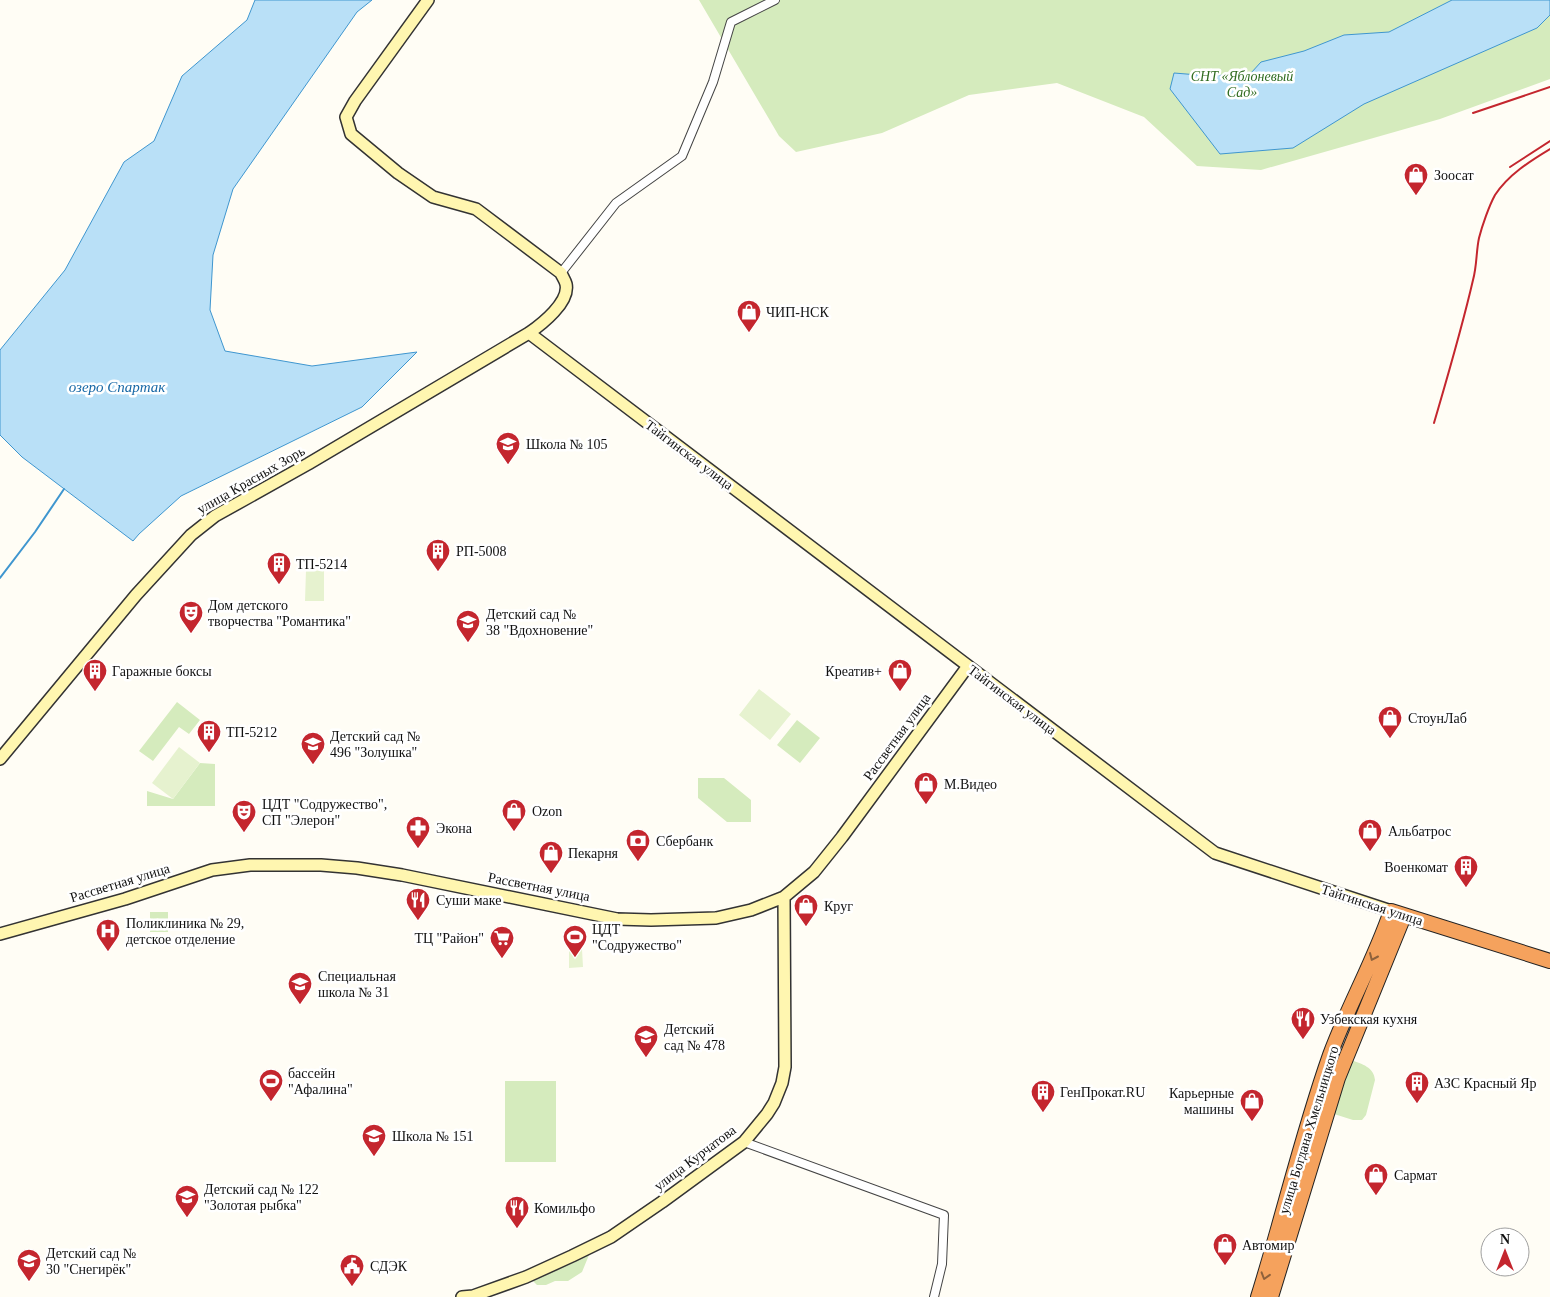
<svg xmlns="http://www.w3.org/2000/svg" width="1550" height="1297" viewBox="0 0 1550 1297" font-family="Georgia,serif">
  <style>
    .green { fill: #d5ebbd }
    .pitch { fill: #e6f2cf }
    .water { fill: #b9e0f7; stroke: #3f96cf }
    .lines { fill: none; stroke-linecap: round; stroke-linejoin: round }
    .stream { stroke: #3f96cf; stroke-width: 2 }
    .street-casing { stroke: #444; stroke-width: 10 }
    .secondary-casing { stroke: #333; stroke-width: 14 }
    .highway-casing { stroke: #222; stroke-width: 16 }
    .street { stroke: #fff; stroke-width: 8 }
    .secondary { stroke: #fff6b0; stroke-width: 11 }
    .highway { stroke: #f5a25d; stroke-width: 14 }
    .rail { stroke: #c4262e; stroke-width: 2 }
    .oneway { stroke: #8e613b }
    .labels { text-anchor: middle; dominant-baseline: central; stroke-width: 5; stroke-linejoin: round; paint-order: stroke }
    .park-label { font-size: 14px; font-style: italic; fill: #2f6b1f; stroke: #fff }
    .poi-label { font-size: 14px; fill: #111; stroke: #fff; text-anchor: start }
    .street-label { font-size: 14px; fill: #111; stroke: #fff }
    .water-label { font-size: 15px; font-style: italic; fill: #1768a6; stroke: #fff }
  </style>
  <rect width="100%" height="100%" fill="#fffdf5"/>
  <path class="green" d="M699,0h851v79l-110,40 -179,51 -64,-4 -53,-49 -87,-34 -88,12 -87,38 -86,19 -17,-16z
    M177,702l23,18 -11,14 -10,-7 -26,34 -14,-10z
    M797,720l23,18 -20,25 -23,-18z
    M200,763l15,1v42h-68v-15l26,8z
    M698,778h26l27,22v22h-24l-29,-24z
    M150,912h18v20h-18z
    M1351,1060c11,4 23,7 24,20l-9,35 -4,5h-9l-19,-6z
    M505,1081h51v81h-51z
    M589,1255l-7,17 -14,9h-13l-9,4h-9l-5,-5z"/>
  <path class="pitch" d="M306,570l18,1v30h-19z
    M759,689l32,25 -21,26 -31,-25z
    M179,747l21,16 -27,36 -21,-16z
    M569,947l13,2 1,18 -14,1z"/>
  <path class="water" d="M255,0h117l-15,12 -124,177 -20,66 -3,55 15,41 87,15 105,-14 -55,55 -181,89 -42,38 -6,7 -111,-84 -22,-22v-85l65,-80 59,-108 30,-21 28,-65 65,-56z
    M1452,0h98v15l-13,13 -173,76 -71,44 -73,6 -50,-65 4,-16 37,3 40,-3 10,-11 43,-11 40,-16 45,-3z"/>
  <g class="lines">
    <path class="stream" d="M0,578l35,-46 29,-43"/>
    <defs>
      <path id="street" d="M561,273l55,-70 66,-47 31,-74 18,-60 44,-22
        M744,1142l200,73 -2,49 -8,33"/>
      <path id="secondary" d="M529,333l686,520 176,58
        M0,759l136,-164 55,-60 24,-19 93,-52 221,-131c13,-9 41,-31 37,-49 -1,-4 -4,-8 -5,-11l-85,-64 -43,-12 -35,-24 -47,-39 -5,-17 9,-16 73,-101
        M0,934l125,-35 87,-29 38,-5h71l36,3 45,7 215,44 34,1 65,-2 35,-8 33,-13 30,-25 28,-35 126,-171
        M462,1297l11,-1 53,-19 46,-21 39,-19 51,-35 82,-60 23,-28 7,-11 8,-20 3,-16 -1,-170"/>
      <path id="highway" d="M1258,1297c25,-80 44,-163 72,-242 18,-49 44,-94 61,-144l159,50
        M1271,1297l67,-219 66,-162"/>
    </defs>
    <use href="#street" class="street-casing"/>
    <use href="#secondary" class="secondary-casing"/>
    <use href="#highway" class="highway-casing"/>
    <use href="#street" class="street"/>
    <use href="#secondary" class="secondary"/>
    <use href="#highway" class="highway"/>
    <path class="rail" d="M1473,113l77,-26
      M1510,167l40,-26
      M1434,423c14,-48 28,-95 39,-143 4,-14 3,-28 6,-42 3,-12 10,-32 16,-43 13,-20 35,-34 55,-46"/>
  </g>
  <defs><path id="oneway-chevron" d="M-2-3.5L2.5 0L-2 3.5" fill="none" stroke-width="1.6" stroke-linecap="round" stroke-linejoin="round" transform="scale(1.25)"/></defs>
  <g class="oneway">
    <use href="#oneway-chevron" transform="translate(1373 957) rotate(114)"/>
    <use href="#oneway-chevron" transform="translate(1265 1276) rotate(107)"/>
  </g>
  <defs>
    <symbol id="shop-pin" viewBox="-11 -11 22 30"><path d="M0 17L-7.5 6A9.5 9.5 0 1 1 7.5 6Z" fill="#c4262e" stroke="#fff"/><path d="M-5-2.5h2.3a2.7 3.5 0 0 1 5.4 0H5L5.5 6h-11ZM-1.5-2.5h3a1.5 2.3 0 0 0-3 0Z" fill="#fff"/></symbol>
    <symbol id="school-pin" viewBox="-11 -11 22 30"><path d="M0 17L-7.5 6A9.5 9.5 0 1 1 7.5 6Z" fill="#c4262e" stroke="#fff"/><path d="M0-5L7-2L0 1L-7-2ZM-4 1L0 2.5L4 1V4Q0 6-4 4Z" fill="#fff"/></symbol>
    <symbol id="building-pin" viewBox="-11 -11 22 30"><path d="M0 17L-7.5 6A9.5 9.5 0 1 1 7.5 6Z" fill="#c4262e" stroke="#fff"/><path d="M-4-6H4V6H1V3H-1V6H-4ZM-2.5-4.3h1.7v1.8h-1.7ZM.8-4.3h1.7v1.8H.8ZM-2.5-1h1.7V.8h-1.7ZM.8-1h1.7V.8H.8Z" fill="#fff"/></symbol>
    <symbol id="theatre-pin" viewBox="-11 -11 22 30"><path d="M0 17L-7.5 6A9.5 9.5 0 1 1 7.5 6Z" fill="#c4262e" stroke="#fff"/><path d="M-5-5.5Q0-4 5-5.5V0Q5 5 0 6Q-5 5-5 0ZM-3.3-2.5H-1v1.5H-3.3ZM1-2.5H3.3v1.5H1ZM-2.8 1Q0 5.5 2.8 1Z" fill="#fff"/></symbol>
    <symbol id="pharmacy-pin" viewBox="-11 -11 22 30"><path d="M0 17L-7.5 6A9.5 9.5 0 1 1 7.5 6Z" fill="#c4262e" stroke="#fff"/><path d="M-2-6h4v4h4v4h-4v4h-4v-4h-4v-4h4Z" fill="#fff"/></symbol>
    <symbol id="bank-pin" viewBox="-11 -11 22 30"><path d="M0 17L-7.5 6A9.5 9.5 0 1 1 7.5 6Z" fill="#c4262e" stroke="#fff"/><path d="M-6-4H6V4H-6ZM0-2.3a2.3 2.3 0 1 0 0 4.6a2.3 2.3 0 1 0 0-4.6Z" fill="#fff"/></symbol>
    <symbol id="restaurant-pin" viewBox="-11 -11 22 30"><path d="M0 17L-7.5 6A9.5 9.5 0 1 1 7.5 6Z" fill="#c4262e" stroke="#fff"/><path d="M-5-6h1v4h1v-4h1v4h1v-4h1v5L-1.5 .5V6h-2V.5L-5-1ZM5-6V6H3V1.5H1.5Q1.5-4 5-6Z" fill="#fff"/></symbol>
    <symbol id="hospital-pin" viewBox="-11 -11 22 30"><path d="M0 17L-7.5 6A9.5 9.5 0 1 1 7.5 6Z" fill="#c4262e" stroke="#fff"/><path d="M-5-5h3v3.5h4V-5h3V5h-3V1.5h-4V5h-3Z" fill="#fff"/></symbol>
    <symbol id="stadium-pin" viewBox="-11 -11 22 30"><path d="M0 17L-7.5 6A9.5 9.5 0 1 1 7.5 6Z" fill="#c4262e" stroke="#fff"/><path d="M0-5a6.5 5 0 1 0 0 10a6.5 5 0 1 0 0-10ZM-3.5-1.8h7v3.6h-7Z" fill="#fff"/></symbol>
    <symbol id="supermarket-pin" viewBox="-11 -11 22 30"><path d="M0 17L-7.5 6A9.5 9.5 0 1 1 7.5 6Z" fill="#c4262e" stroke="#fff"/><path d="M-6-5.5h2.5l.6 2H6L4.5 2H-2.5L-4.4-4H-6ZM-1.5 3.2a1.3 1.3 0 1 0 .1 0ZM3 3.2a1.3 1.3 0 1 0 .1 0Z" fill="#fff"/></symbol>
    <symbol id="civic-pin" viewBox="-11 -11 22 30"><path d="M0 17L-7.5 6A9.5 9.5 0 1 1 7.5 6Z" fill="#c4262e" stroke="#fff"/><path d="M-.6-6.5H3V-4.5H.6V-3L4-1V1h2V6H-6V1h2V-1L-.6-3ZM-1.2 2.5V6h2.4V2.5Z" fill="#fff"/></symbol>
  </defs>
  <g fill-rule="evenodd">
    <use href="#shop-pin" x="1402" y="161" width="28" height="38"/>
    <use href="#shop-pin" x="735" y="298" width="28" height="38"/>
    <use href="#school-pin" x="494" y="430" width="28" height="38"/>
    <use href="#building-pin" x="424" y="537" width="28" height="38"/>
    <use href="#building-pin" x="265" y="550" width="28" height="38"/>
    <use href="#theatre-pin" x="177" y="599" width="28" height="38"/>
    <use href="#school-pin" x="454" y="608" width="28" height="38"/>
    <use href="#building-pin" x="81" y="657" width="28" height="38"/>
    <use href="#shop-pin" x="886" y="657" width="28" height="38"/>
    <use href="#shop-pin" x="1376" y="704" width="28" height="38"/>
    <use href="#building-pin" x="195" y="718" width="28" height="38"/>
    <use href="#school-pin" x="299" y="730" width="28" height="38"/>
    <use href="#shop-pin" x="912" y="770" width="28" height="38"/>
    <use href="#shop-pin" x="500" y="797" width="28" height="38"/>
    <use href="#theatre-pin" x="230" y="798" width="28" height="38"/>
    <use href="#pharmacy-pin" x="404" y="814" width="28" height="38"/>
    <use href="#shop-pin" x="1356" y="817" width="28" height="38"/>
    <use href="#bank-pin" x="624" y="827" width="28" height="38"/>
    <use href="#shop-pin" x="537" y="839" width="28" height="38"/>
    <use href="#building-pin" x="1452" y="853" width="28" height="38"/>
    <use href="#restaurant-pin" x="404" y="886" width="28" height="38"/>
    <use href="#shop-pin" x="792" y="892" width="28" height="38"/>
    <use href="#hospital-pin" x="94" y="917" width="28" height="38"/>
    <use href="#stadium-pin" x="561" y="923" width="28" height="38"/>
    <use href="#supermarket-pin" x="488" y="924" width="28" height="38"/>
    <use href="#school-pin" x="286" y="970" width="28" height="38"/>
    <use href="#restaurant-pin" x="1289" y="1005" width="28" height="38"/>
    <use href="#school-pin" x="632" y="1023" width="28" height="38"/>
    <use href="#stadium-pin" x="257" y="1067" width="28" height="38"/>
    <use href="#building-pin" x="1403" y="1069" width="28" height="38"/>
    <use href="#building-pin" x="1029" y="1078" width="28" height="38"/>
    <use href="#shop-pin" x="1238" y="1087" width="28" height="38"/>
    <use href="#school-pin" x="360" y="1122" width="28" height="38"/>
    <use href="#shop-pin" x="1362" y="1161" width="28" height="38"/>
    <use href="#school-pin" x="173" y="1183" width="28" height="38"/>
    <use href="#restaurant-pin" x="503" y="1194" width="28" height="38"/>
    <use href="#shop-pin" x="1211" y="1231" width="28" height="38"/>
    <use href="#school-pin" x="15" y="1247" width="28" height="38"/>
    <use href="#civic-pin" x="338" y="1252" width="28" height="38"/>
  </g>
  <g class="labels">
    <g class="park-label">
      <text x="1242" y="76">СНТ «Яблоневый<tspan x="1242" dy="16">Сад»</tspan></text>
    </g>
    <g class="poi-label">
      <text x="1434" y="175">Зоосат</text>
      <text x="766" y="312">ЧИП-НСК</text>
      <text x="526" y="444">Школа № 105</text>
      <text x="456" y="551">РП-5008</text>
      <text x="296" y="564">ТП-5214</text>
      <text x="208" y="605">Дом детского<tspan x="208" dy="16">творчества "Романтика"</tspan></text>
      <text x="486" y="614">Детский сад №<tspan x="486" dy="16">38 "Вдохновение"</tspan></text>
      <text x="112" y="671">Гаражные боксы</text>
      <text x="882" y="671" text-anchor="end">Креатив+</text>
      <text x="1408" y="718">СтоунЛаб</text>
      <text x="226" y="732">ТП-5212</text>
      <text x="330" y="736">Детский сад №<tspan x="330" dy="16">496 "Золушка"</tspan></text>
      <text x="944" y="784">М.Видео</text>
      <text x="262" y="804">ЦДТ "Содружество",<tspan x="262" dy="16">СП "Элерон"</tspan></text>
      <text x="532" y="811">Ozon</text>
      <text x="436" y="828">Экона</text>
      <text x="1388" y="831">Альбатрос</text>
      <text x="656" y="841">Сбербанк</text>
      <text x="568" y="853">Пекарня</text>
      <text x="1448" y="867" text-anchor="end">Военкомат</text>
      <text x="436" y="900">Суши маке</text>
      <text x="824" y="906">Круг</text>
      <text x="126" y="923">Поликлиника № 29,<tspan x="126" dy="16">детское отделение</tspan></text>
      <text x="592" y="929">ЦДТ<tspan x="592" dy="16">"Содружество"</tspan></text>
      <text x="484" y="938" text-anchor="end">ТЦ "Район"</text>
      <text x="318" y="976">Специальная<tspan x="318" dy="16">школа № 31</tspan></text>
      <text x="1320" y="1019">Узбекская кухня</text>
      <text x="664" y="1029">Детский<tspan x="664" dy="16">сад № 478</tspan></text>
      <text x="288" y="1073">бассейн<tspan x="288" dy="16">"Афалина"</tspan></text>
      <text x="1434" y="1083">АЗС Красный Яр</text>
      <text x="1060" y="1092">ГенПрокат.RU</text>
      <text x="1234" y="1093" text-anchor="end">Карьерные<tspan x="1234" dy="16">машины</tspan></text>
      <text x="392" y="1136">Школа № 151</text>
      <text x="1394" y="1175">Сармат</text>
      <text x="204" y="1189">Детский сад № 122<tspan x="204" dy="16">"Золотая рыбка"</tspan></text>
      <text x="534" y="1208">Комильфо</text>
      <text x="1242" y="1245">Автомир</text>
      <text x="46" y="1253">Детский сад №<tspan x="46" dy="16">30 "Снегирёк"</tspan></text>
      <text x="370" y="1266">СДЭК</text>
    </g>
    <g class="street-label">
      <text transform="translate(689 455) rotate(37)">Тайгинская улица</text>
      <text transform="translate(251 480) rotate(-30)">улица Красных Зорь</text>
      <text transform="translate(1012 700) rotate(37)">Тайгинская улица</text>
      <text transform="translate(897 737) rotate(-54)">Рассветная улица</text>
      <text transform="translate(120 883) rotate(-17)">Рассветная улица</text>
      <text transform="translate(539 887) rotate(11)">Рассветная улица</text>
      <text transform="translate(1372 905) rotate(18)">Тайгинская улица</text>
      <text transform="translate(1309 1130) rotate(-73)">улица Богдана Хмельницкого</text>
      <text transform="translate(695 1158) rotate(-37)">улица Курчатова</text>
    </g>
    <g class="water-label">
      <text x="117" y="387">озеро Спартак</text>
    </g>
  </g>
  <g transform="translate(1505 1252)"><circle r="24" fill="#ffffff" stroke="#a0a0a0"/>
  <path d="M0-4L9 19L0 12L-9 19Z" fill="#c4262e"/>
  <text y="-8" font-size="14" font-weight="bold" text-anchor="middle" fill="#111111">N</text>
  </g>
</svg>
